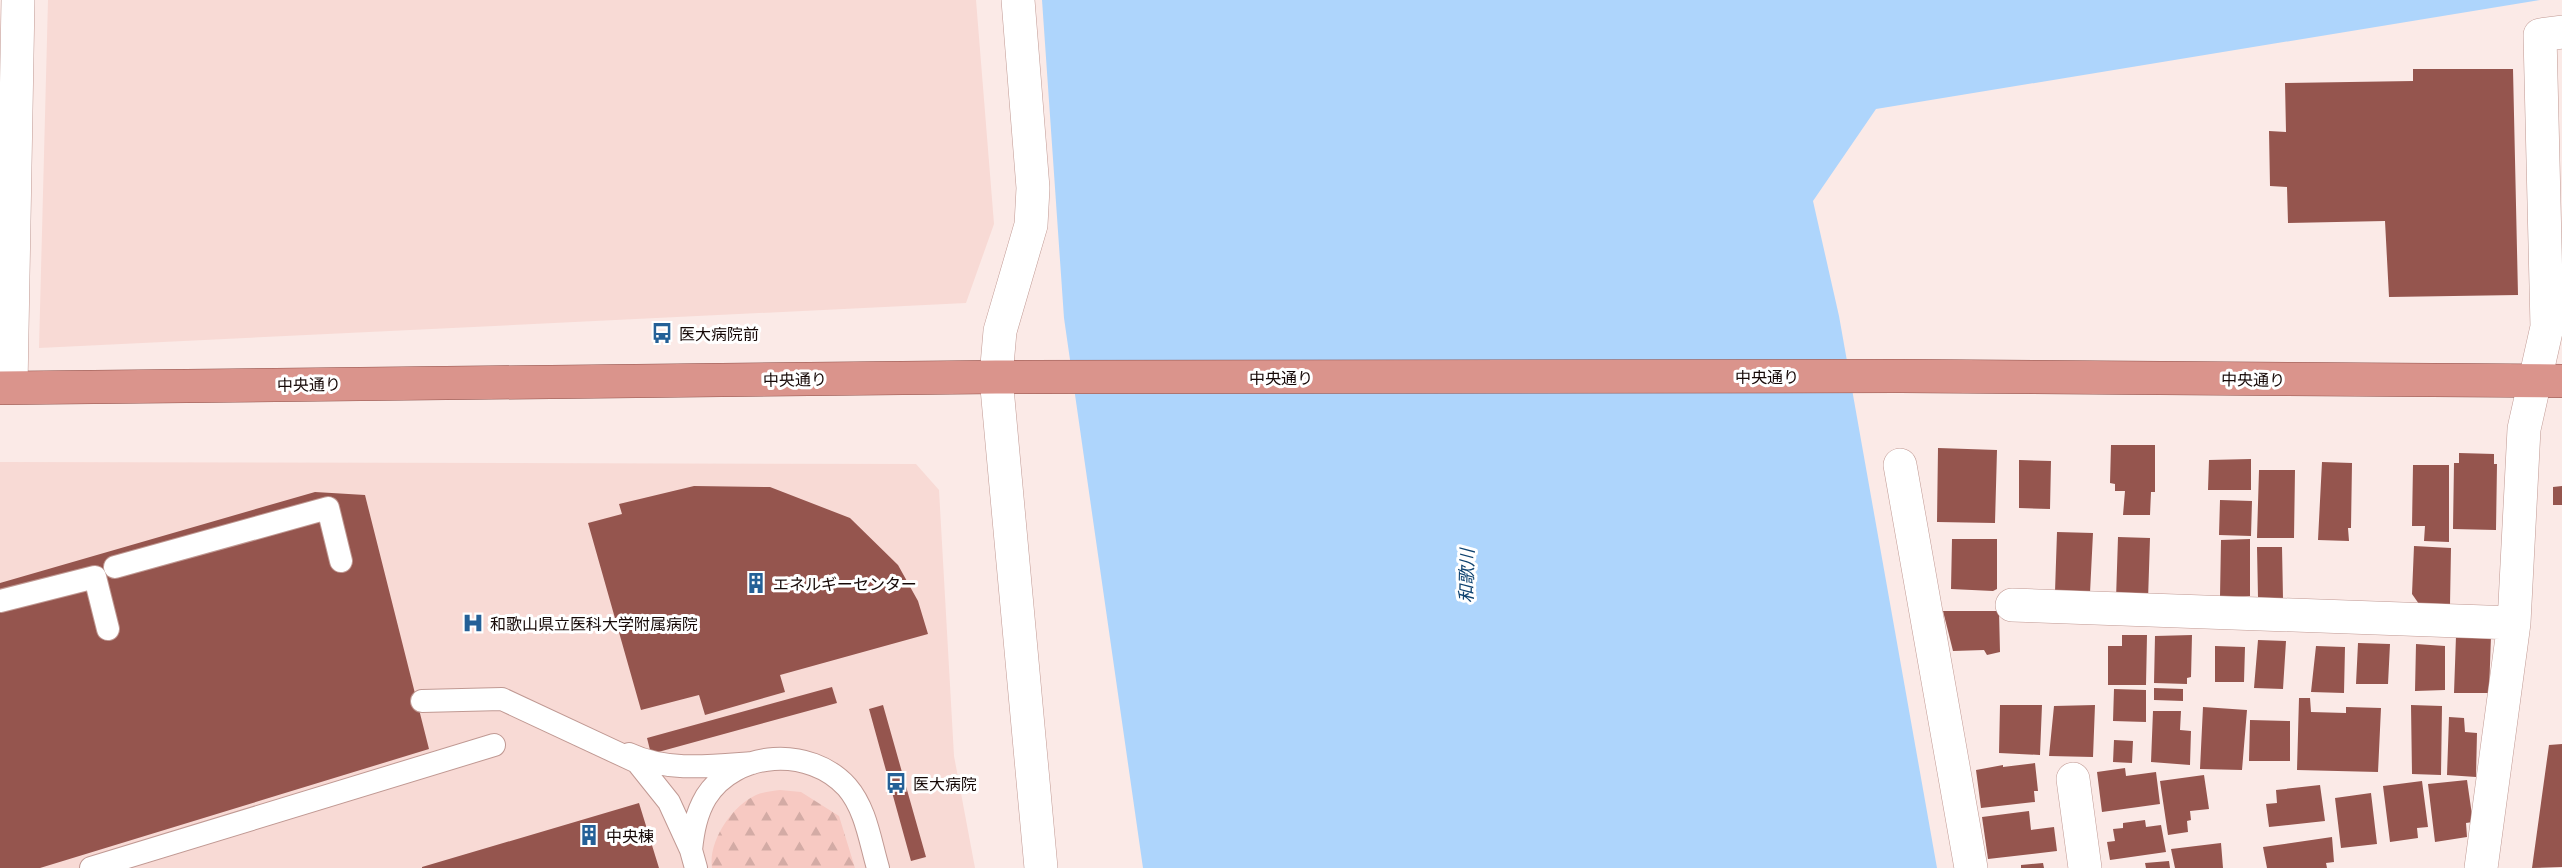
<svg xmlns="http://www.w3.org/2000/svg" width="2562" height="868" viewBox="0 0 2562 868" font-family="'Exo 2','Noto Sans JP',sans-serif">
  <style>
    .built { fill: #f8dad5 }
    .forest { fill: url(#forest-firs) }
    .water { fill: #aed5fc }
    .building { fill: #95554e }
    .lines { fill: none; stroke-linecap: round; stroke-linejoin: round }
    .service-casing { stroke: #c09993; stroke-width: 24 }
    .minor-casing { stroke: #c09993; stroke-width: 34 }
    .tertiary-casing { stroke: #c09993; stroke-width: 34 }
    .trunk-casing { stroke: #90524b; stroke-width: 34 }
    .service { stroke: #fff; stroke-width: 22 }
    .minor { stroke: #fff; stroke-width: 33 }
    .tertiary { stroke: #fff; stroke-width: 33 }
    .trunk { stroke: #da948c; stroke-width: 33 }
    .labels { text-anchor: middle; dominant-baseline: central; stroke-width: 6; stroke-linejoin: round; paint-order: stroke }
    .poi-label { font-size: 16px; fill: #160907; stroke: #fff; text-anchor: start }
    .street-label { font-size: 16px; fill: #160907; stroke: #fff }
    .water-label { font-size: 18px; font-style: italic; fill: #0f4370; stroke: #fff }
  </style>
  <defs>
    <pattern id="forest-firs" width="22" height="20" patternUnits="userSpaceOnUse" patternTransform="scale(1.5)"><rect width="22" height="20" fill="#f7c9c2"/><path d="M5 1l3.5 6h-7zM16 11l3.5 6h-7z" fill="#d3aba5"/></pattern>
  </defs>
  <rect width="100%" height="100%" fill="#fbeae7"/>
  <path class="built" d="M48,0h928l18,224 -28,79 -927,45z
    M0,462l916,2 23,26 15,266 21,112h-975z"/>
  <path class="forest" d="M780,790l21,2 38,24 16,52h-143c-4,-27 20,-62 44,-73 7,-3 16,-4 24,-5z"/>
  <path class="water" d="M1042,0h1498l-664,109 -63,92 26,115 98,552h-794l-79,-550z"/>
  <path class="building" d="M2413,69h100l5,226 -129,2 -4,-76 -97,2 -1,-36 -17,-1 -1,-55 17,1 -1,-49 128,-2z
    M2111,445h44v47h-4l-1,23h-27l2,-24h-10v-7l-5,-1z
    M1938,448l59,2 -2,73 -58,-1z
    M2459,453l35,1v10h3l-1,66 -43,-1 1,-66h5z
    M2251,459v31h-43l1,-30z
    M2019,460l32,1 -1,48 -31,-1z
    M2322,462l30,1 -1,65h-3l1,13 -31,-1z
    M2413,465h36v77l-25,-1 1,-15h-13z
    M2259,470h36l-1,68h-37z
    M694,486l76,1 80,31 48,47 20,36 10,33 -148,41 5,17 -80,23 -6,-20 -58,15 -53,-187 34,-9 -3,-10z
    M2562,486v19h-9v-18z
    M315,492l50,3 64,254 -389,119h-40v-285z
    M2220,500l32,1 -1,35 -32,-1z
    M2057,532l36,1 -3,60 -35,-1z
    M2118,537l32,1 -2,62 -32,-1z
    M1952,539h45v50l-4,2 -42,-2z
    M2250,539v57l-30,1 1,-57z
    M2414,546l37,2 -1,57 -31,-1 -7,-10z
    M2257,547h25l1,52 -25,-1z
    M1943,611h56l1,41 -13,3 -3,-5 -31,1z
    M2122,635h25l-1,50h-38v-39h14z
    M2192,635l-1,42 -4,1v6l-33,-1 1,-47z
    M2456,636h35l-2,57h-35z
    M2258,640l28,1 -3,48 -29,-1z
    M2358,643l32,1 -2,40h-32z
    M2416,644l29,2v44l-30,1z
    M2215,646l30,1 -1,35h-29z
    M2316,646l29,1 -1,46 -33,-1z
    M832,687l5,16 -186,51 -4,-16z
    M2154,688l29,1v12l-29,-1z
    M2114,689l32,1v32l-33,-1z
    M2299,698h11l1,14 35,1v-6l35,1 -3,64 -81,-2z
    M883,705l43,152 -15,4 -42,-152z
    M2000,705h42l-2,50 -41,-2z
    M2095,705l-2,52 -44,-1 5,-50z
    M2411,705l31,1 -1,69 -29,-1z
    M2203,707l44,3 -5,60 -42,-1z
    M2153,711h28l-1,19 11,1 -1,34 -39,-3z
    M2449,717l15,1 1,14 12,1 -1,44 -29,-2z
    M2250,720l40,1v40h-41z
    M2114,740l19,1 -1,22 -19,-1z
    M2562,744v123l-30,1 17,-123z
    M2035,763l3,28h-4l1,11 -54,6 -5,-38 27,-5v2z
    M2125,768l1,8 30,-4 4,32 -58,8 -5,-40z
    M2204,775l5,34 -19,2 1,9 -4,1 1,11 -20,3 -8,-54z
    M2467,780l6,42 -7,1 1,14 -32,5 -7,-58z
    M2422,781l6,46 -11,1 1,10 -28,4 -7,-56z
    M2320,785l5,36 -56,6 -3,-23 11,-1 -1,-13z
    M2371,793l6,51 -36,4 -6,-50z
    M639,803l20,65h-237v-1z
    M2029,811l2,19 23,-3 3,24 -69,8 -6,-42z
    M2145,820l1,7 15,-2 5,27 -56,8 -3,-18 8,-1 -2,-12 10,-1v-5z
    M2332,837l2,25 -8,1 1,5h-60l-4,-21z
    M2221,843l2,25h-48l-4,-19z
    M2169,861l1,7h-24l-1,-5z
    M2043,863l1,5h-23v-3z"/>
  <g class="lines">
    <defs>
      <path id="service" d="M115,567l213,-59 13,53
        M0,601l95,-24 13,52
        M422,701l80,-2 135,63 32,40 22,48 5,18
        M629,754c38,18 83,12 123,9
        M691,850c2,-19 5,-36 15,-53 30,-47 104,-51 141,-10 19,22 23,54 31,81
        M91,868l403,-123"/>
      <path id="minor" d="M996,377l45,491
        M11,387l7,-387
        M1900,465l71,403
        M2012,605l502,18
        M2073,779l12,89
        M2481,868l33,-245 10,-194 23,-102 -7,-292 22,-3"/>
      <path id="tertiary" d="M996,377l4,-46 31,-106 2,-37 -15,-188"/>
      <path id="trunk" d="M0,388l996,-11 904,-1 662,5"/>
    </defs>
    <use href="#service" class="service-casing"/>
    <use href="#minor" class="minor-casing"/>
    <use href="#tertiary" class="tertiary-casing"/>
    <use href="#trunk" class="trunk-casing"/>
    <use href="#service" class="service"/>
    <use href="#minor" class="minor"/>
    <use href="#tertiary" class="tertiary"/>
    <use href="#trunk" class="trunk"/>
  </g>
  <defs>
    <symbol id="bus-bare" viewBox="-9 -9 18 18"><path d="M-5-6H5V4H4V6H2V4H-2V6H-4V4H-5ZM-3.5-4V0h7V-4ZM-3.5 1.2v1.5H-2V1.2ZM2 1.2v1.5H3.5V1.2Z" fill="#246097" stroke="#fff" stroke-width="2.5" paint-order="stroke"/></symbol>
    <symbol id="building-bare" viewBox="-9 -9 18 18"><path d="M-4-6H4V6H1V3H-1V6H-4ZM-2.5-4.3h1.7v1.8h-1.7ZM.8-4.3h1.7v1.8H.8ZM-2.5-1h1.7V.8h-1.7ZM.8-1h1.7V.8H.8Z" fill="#246097" stroke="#fff" stroke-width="2.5" paint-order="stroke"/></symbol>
    <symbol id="hospital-bare" viewBox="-9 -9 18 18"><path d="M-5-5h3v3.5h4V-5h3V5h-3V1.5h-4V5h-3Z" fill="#246097" stroke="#fff" stroke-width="2.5" paint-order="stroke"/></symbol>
  </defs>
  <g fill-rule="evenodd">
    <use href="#bus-bare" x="647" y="318" width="30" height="30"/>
    <use href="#building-bare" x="741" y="568" width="30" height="30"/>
    <use href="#hospital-bare" x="458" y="608" width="30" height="30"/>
    <use href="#bus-bare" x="881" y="768" width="30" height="30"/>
    <use href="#building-bare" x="574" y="820" width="30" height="30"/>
  </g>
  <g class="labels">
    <g class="poi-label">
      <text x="679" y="333">医大病院前</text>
      <text x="773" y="583">エネルギーセンター</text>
      <text x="490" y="623">和歌山県立医科大学附属病院</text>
      <text x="913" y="783">医大病院</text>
      <text x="606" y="835">中央棟</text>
    </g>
    <g class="street-label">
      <text x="1767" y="376">中央通り</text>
      <text x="1281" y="377">中央通り</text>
      <text transform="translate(795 379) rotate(-1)">中央通り</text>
      <text transform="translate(2253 379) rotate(1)">中央通り</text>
      <text transform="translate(309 384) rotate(-1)">中央通り</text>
    </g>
    <g class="water-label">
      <text transform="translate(1466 576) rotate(-89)">和歌川</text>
    </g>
  </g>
</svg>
